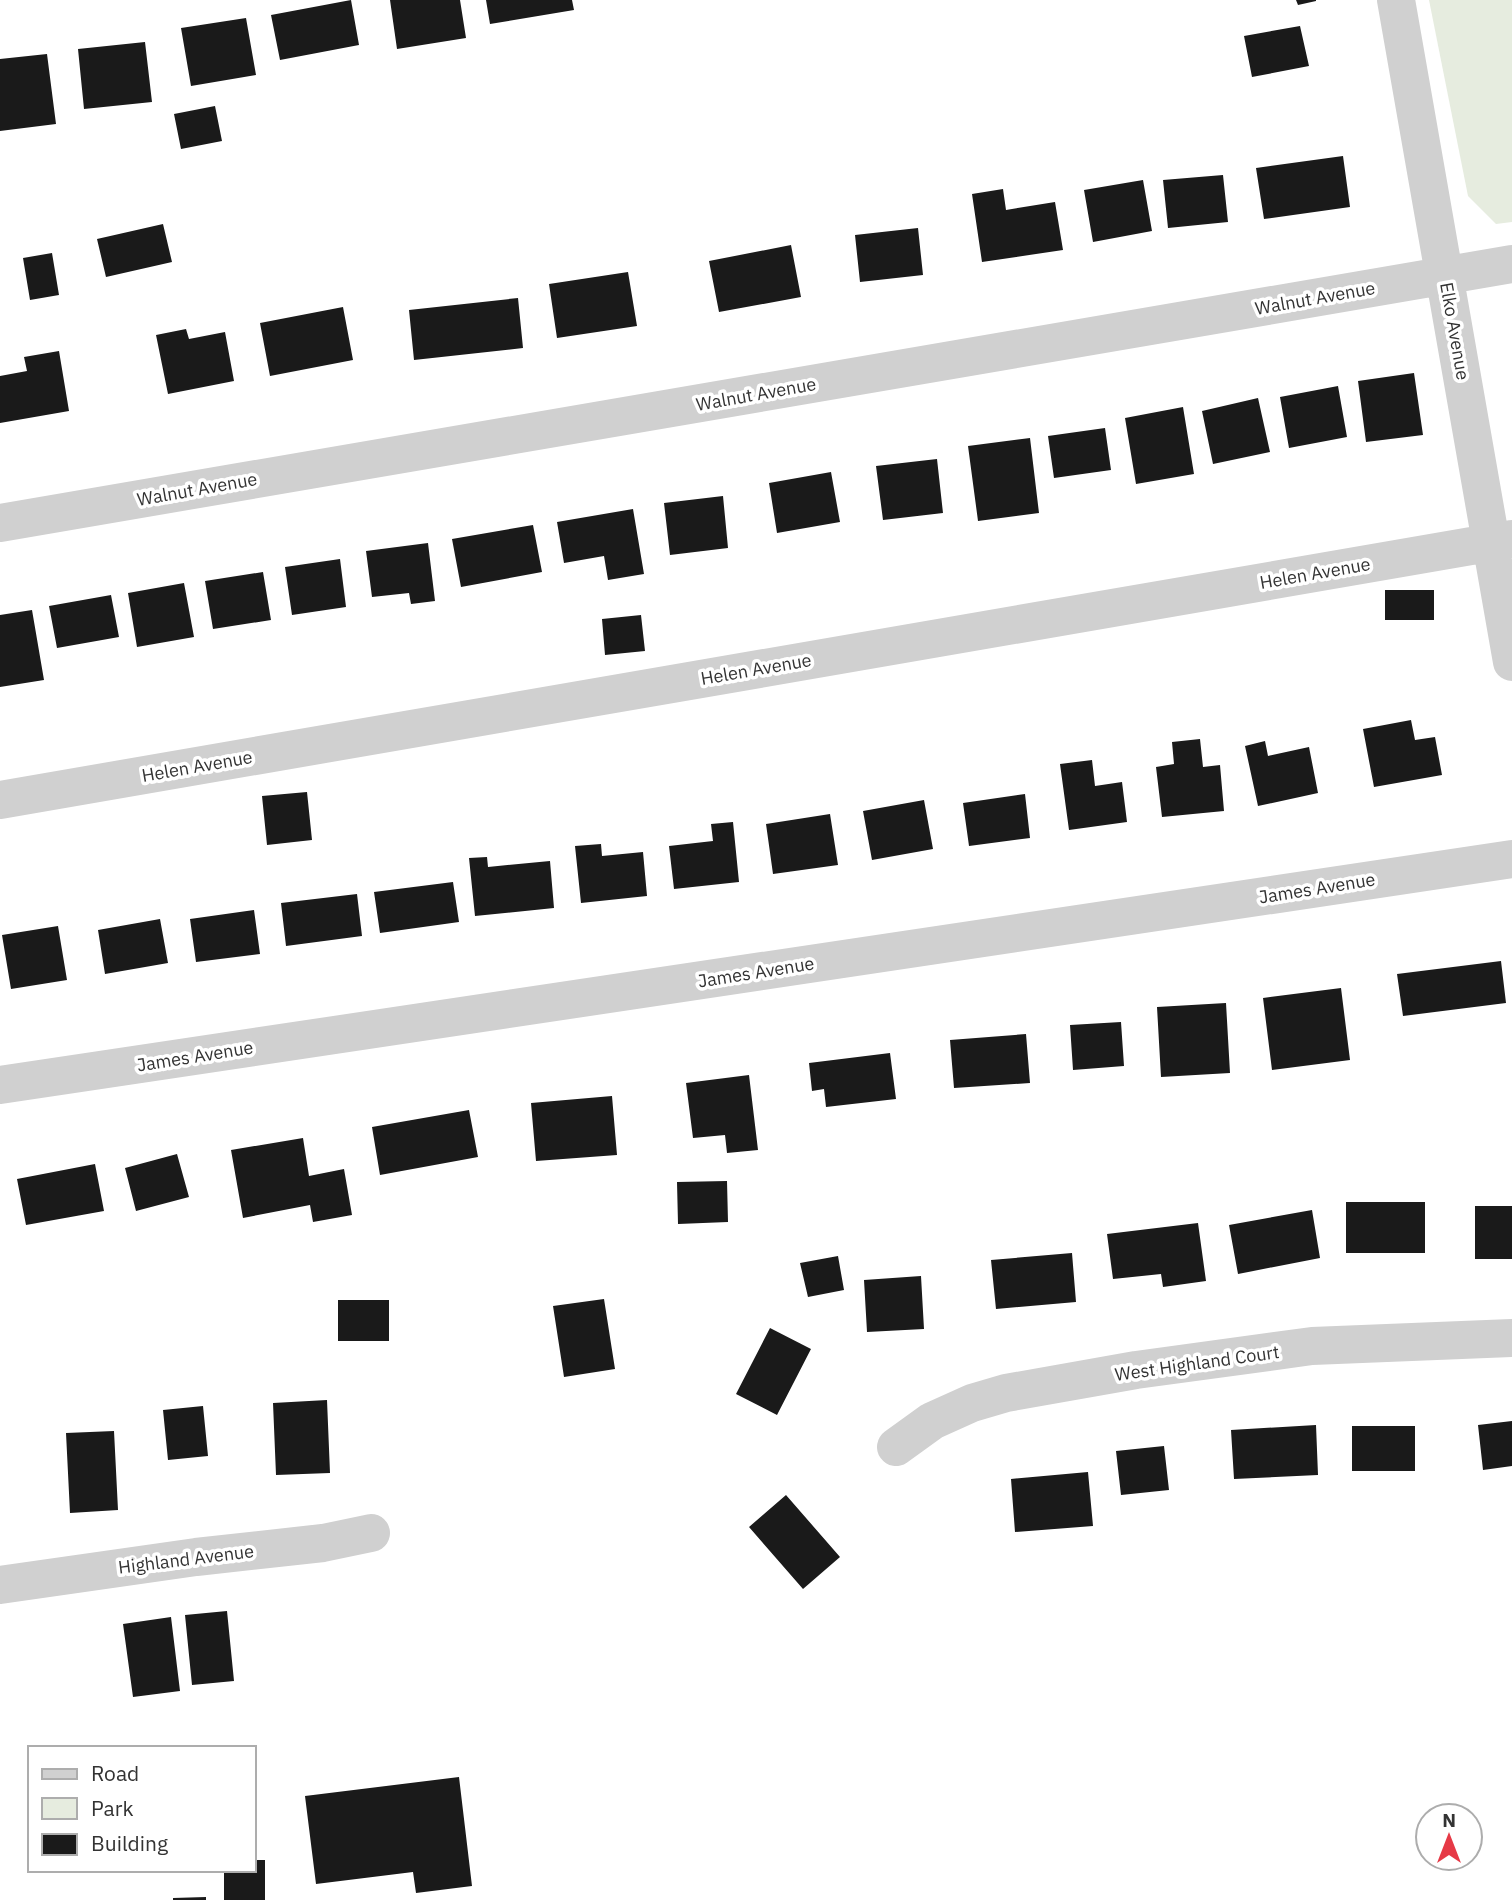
<svg xmlns="http://www.w3.org/2000/svg" width="1512" height="1900" viewBox="0 0 1512 1900" font-family="'IBM Plex Sans',sans-serif">
  <style>
    .green { fill: #e6ecdf }
    .building { fill: #1a1a1a }
    .lines { fill: none; stroke-linecap: round; stroke-linejoin: round }
    .minor { stroke: #d0d0d0; stroke-width: 38 }
    .labels { text-anchor: middle; dominant-baseline: central; stroke-width: 7; stroke-linejoin: round; paint-order: stroke }
    .street-label { font-size: 18px; fill: #333; stroke: #fff }
  </style>
  <rect width="100%" height="100%" fill="#fff"/>
  <path class="green" d="M1429,0h83v222l-16,2 -28,-28z"/>
  <path class="building" d="M351,0l8,45 -79,15 -9,-45z
    M390,0h70l6,38 -69,11z
    M486,0h86l2,10 -84,14z
    M1296,0h20v1l-18,4z
    M246,18l10,57 -65,11 -10,-58z
    M1300,26l9,40 -57,11 -8,-41z
    M145,42l7,60 -68,7 -6,-60z
    M47,54l9,70 -56,7v-72z
    M215,106l7,35 -41,8 -7,-35z
    M1343,156l7,51 -86,12 -8,-51z
    M1223,175l5,47 -60,6 -5,-48z
    M1143,180l9,51 -59,11 -9,-52z
    M1003,189l3,21 49,-8 8,48 -81,12 -10,-68z
    M163,224l9,38 -66,15 -9,-38z
    M918,228l5,47 -63,7 -5,-47z
    M791,245l10,52 -82,15 -10,-51z
    M52,253l7,42 -29,5 -7,-42z
    M628,272l9,54 -80,12 -8,-54z
    M518,298l5,50 -109,12 -5,-50z
    M343,307l10,53 -83,16 -10,-53z
    M186,329l3,10 36,-7 9,49 -66,13 -12,-59z
    M59,351l10,60 -69,12v-47l27,-5 -3,-14z
    M1414,373l9,62 -57,7 -8,-61z
    M1338,386l9,51 -58,11 -9,-51z
    M1258,398l12,54 -57,12 -11,-53z
    M1183,407l11,67 -58,10 -11,-66z
    M1105,428l6,42 -57,8 -6,-42z
    M1030,438l9,75 -61,8 -10,-75z
    M937,459l6,54 -60,7 -7,-54z
    M831,472l9,50 -63,11 -8,-50z
    M723,496l5,52 -58,7 -6,-52z
    M633,509l11,65 -36,6 -4,-24 -40,7 -7,-41z
    M533,525l9,47 -81,15 -9,-48z
    M428,543l7,58 -24,3 -2,-11 -37,4 -6,-46z
    M340,559l6,48 -54,8 -7,-48z
    M263,572l8,48 -58,9 -8,-48z
    M184,583l10,54 -57,10 -9,-54z
    M1385,590h49v30h-49z
    M111,595l8,42 -62,11 -8,-42z
    M32,610l12,70 -44,7v-72z
    M641,615l4,36 -40,4 -3,-36z
    M1411,720l4,20 20,-3 7,38 -68,12 -11,-58z
    M1200,739l3,28 17,-2 4,46 -62,6 -6,-50 18,-3 -2,-22z
    M1265,741l3,15 41,-9 9,46 -60,13 -13,-60z
    M1092,760l3,26 27,-4 5,40 -58,8 -9,-66z
    M307,792l5,48 -45,5 -5,-49z
    M1025,794l5,44 -61,8 -6,-43z
    M924,800l9,49 -61,11 -9,-49z
    M830,814l8,51 -65,9 -7,-50z
    M733,822l6,60 -65,7 -5,-43 44,-5 -2,-17z
    M601,844l1,12 41,-4 4,44 -66,7 -6,-57z
    M487,857l1,10 62,-6 4,47 -79,8 -6,-58z
    M453,882l6,40 -79,11 -6,-41z
    M357,894l5,42 -76,10 -5,-43z
    M254,910l6,44 -64,8 -6,-43z
    M160,919l8,44 -63,11 -7,-44z
    M58,926l9,54 -56,9 -9,-54z
    M1501,961l5,42 -103,13 -6,-42z
    M1341,988l9,72 -78,10 -9,-72z
    M1226,1003l4,70 -69,4 -4,-70z
    M1121,1022l3,44 -51,4 -3,-45z
    M1026,1034l4,49 -76,5 -4,-48z
    M890,1053l6,46 -70,8 -2,-18 -12,2 -3,-28z
    M749,1075l9,75 -31,3 -2,-18 -32,3 -7,-55z
    M612,1096l5,59 -81,6 -5,-58z
    M469,1110l9,47 -98,18 -8,-48z
    M303,1138l6,38 35,-7 8,46 -39,7 -3,-17 -67,13 -12,-68z
    M177,1154l12,43 -53,14 -11,-43z
    M95,1164l9,47 -78,14 -9,-46z
    M727,1181l1,41 -50,2 -1,-42z
    M1346,1202h79v51h-79z
    M1475,1206h37v53h-37z
    M1312,1210l8,48 -82,16 -9,-49z
    M1198,1223l8,58 -43,6 -2,-13 -48,5 -6,-45z
    M1072,1253l4,49 -80,7 -5,-49z
    M838,1256l6,34 -36,7 -8,-34z
    M921,1276l3,53 -57,3 -3,-52z
    M604,1299l11,70 -51,8 -11,-71z
    M338,1300h51v41h-51z
    M770,1328l41,21 -34,66 -41,-21z
    M327,1400l3,73 -54,2 -3,-72z
    M203,1406l5,50 -40,4 -5,-50z
    M1512,1421v45l-29,4 -5,-45z
    M1316,1425l2,50 -84,4 -3,-49z
    M1352,1426h63v45h-63z
    M114,1431l4,79 -48,3 -4,-80z
    M1164,1446l5,44 -48,5 -5,-44z
    M1088,1472l5,54 -78,6 -4,-53z
    M786,1495l54,62 -37,32 -54,-62z
    M227,1611l7,70 -42,4 -7,-70z
    M171,1617l9,74 -47,6 -10,-73z
    M459,1777l13,109 -56,7 -3,-21 -97,12 -11,-88z
    M254,1860h11v40h-41v-30h30z
    M206,1897v3h-33v-2z"/>
  <g class="lines">
    <path class="minor" d="M1396,0l116,662
      M0,523l1512,-259
      M0,800l1512,-261
      M0,1085l1512,-226
      M896,1447l36,-26 40,-18 34,-10 130,-23 176,-24 200,-8
      M0,1585l196,-28 127,-14 48,-10"/>
  </g>
  <g class="labels">
    <g class="street-label">
      <text transform="translate(1315 298) rotate(-10)">Walnut Avenue</text>
      <text transform="translate(1455 331) rotate(80)">Elko Avenue</text>
      <text transform="translate(756 394) rotate(-10)">Walnut Avenue</text>
      <text transform="translate(197 489) rotate(-10)">Walnut Avenue</text>
      <text transform="translate(1315 573) rotate(-10)">Helen Avenue</text>
      <text transform="translate(756 669) rotate(-10)">Helen Avenue</text>
      <text transform="translate(197 766) rotate(-10)">Helen Avenue</text>
      <text transform="translate(1317 888) rotate(-9)">James Avenue</text>
      <text transform="translate(756 972) rotate(-9)">James Avenue</text>
      <text transform="translate(195 1056) rotate(-9)">James Avenue</text>
      <text transform="translate(1197 1363) rotate(-8)">West Highland Court</text>
      <text transform="translate(186 1559) rotate(-7)">Highland Avenue</text>
    </g>
  </g>
  <rect x="28" y="1746" width="228" height="126" fill="#ffffff" stroke="#adadad" stroke-width="2"/>
  <rect x="42" y="1769" width="35" height="10" fill="#d0d0d0" stroke="#adadad" stroke-width="2"/>
  <text x="91" y="1781" font-size="21" fill="#333333">Road</text>
  <rect x="42" y="1798" width="35" height="21" fill="#e6ecdf" stroke="#adadad" stroke-width="2"/>
  <text x="91" y="1816" font-size="21" fill="#333333">Park</text>
  <rect x="42" y="1834" width="35" height="21" fill="#1a1a1a" stroke="#adadad" stroke-width="2"/>
  <text x="91" y="1851" font-size="21" fill="#333333">Building</text>
  <g transform="translate(1449 1837)"><circle r="33" fill="#ffffff" stroke="#adadad" stroke-width="2"/>
  <path d="M0-5L12 26L0 18L-12 26Z" fill="#e63946"/>
  <text y="-10" font-size="19" font-weight="bold" text-anchor="middle" fill="#333333">N</text>
  </g>
</svg>
